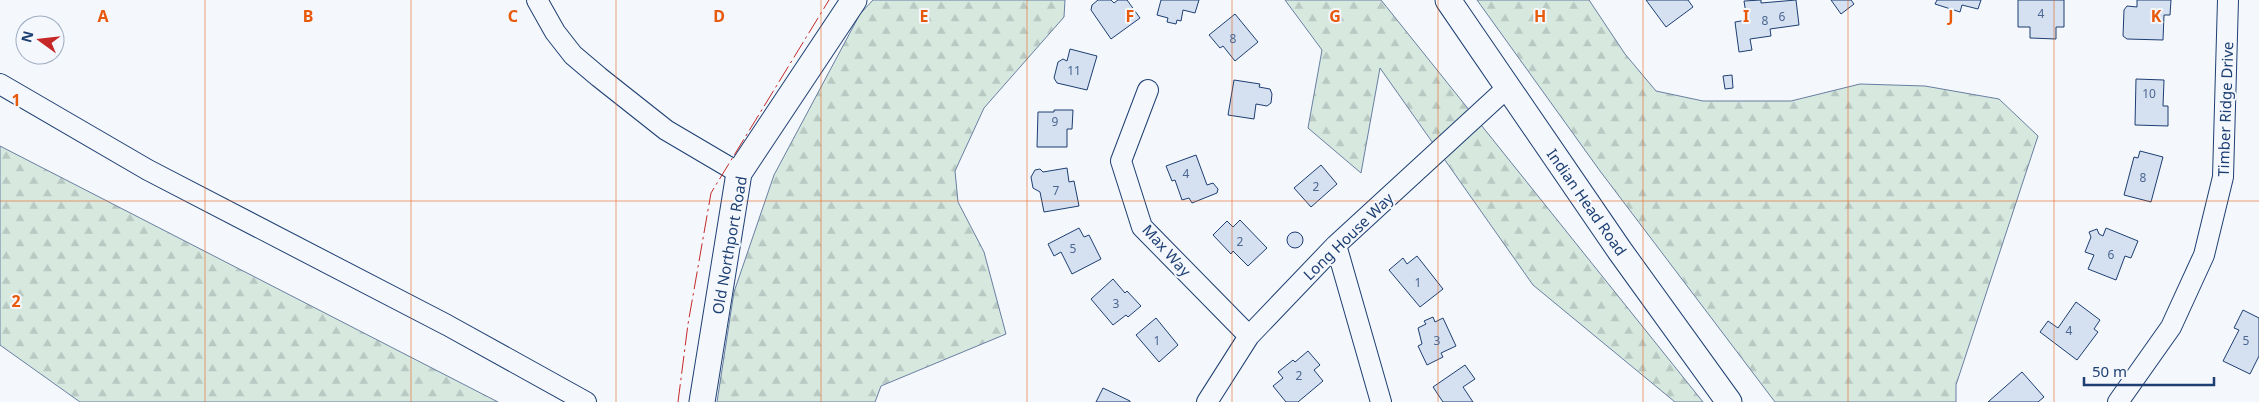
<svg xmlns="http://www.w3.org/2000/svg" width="2259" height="402" viewBox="0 0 2259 402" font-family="'Noto Sans',sans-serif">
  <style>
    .forest { fill: url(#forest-firs); stroke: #687fa3 }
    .building { fill: #d5e0f0; stroke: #1d3f73 }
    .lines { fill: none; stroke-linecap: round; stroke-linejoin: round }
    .minor-casing { stroke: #1d3f73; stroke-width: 22 }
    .major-casing { stroke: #1d3f73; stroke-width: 27 }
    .minor { stroke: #f4f7fb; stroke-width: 20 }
    .major { stroke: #f4f7fb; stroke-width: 25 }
    .power { stroke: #c62828; stroke-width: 1; stroke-dasharray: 18 4 2.5 4; stroke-linecap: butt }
    .grid { fill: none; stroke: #e8590c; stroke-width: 1; stroke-opacity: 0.55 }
    .labels { text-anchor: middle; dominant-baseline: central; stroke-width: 4; stroke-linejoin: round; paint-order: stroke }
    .number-label { font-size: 12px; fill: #4b6792 }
    .street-label { font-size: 15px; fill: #1d3f73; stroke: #f4f7fb }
    .grid-label { font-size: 16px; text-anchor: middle; font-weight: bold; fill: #e8590c; stroke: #f4f7fb; stroke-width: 4; stroke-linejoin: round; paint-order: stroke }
  </style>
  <defs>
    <pattern id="forest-firs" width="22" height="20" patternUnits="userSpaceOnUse" patternTransform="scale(1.25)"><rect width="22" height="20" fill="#d7e8df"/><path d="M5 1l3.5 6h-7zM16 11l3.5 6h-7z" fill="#b8c8c3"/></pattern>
  </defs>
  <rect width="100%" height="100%" fill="#f4f7fb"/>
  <path class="forest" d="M873,0h192l-1,17 -80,91 -29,63 3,31 26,50 22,82 -125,52 -6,16h-158l17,-110 40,-117 86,-161z
    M1285,0h96l322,402h-28l-142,-117 -153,-217 -19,105 -53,-45 14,-78z
    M1477,0h112l36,54 31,37 47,10h88l69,-17 65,2 74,13 39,37 -82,249v17h-181l-175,-231z
    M0,146l498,256h-418l-80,-57z"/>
  <path class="building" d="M1098,0h13l3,3 4,-3h9l13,18 -29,21 -20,-29 1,-5z
    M1161,0h38l-4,13 -12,-3 -2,11 -4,-1 -1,4 -9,-2 1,-4 -11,-3z
    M1646,0h42l5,7 -27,20z
    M1761,0v3l35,-3 3,25 -29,4 1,7 -21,3 2,11 -13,2 -4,-30 12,-2 -3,-19z
    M1831,0h20l3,4 -13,10z
    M1937,0h44l-3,9 -16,-4 -2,7 -25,-8z
    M2018,0h46v27h-8v12l-26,-1v-11h-12z
    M2137,0h34l-1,15h-6l-1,25 -36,-1 -4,-3 1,-26 3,-4 10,1z
    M1235,14l23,28 -23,19 -12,-15 -3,2 -11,-13z
    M1070,49l27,7 -10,34 -30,-7 -3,-5 4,-16 5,-3 4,2z
    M1732,75l1,13 -8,1 -2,-13z
    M2136,79l28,1 -1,26h5v20l-33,-1z
    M1234,80l26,4 -1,3 11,2 2,5 -1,9 -4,3 -11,-2 -2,15 -26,-4z
    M1054,110h19l-1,19h-5v18h-30l1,-35h16z
    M2140,151l23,6 -12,45 -27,-7 10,-38 4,1z
    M1196,155l11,30 6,-2 5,6 -1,4 -25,10 -3,-5 -7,2 -7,-20 -3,1 -6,-15z
    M1321,165l16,19 -26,23 -17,-19z
    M1067,168l2,14 5,-1 5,25 -35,6 -4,-20 -7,-4 -2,-11 4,-7 5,-1 3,3z
    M1240,220l27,28 -19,18 -15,-15 -2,3 -18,-19 14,-14 6,6z
    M1079,228l5,9 5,-2 12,24 -29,15 -11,-22 -7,4 -6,-12z
    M2106,228l32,13 -7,17 -6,-2 -9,24 -28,-11 6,-14 -9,-3 6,-15 -2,-5 8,-3 2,5 4,2z
    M1287 240a8 8 0 1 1 16 0a8 8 0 1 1-16 0Z
    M1417,256l26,33 -23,18 -31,-37 14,-12 4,6z
    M1113,279l12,14 2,-2 14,15 -13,11 -2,-2 -13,10 -22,-26z
    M2076,302l24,18 -6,9 4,3 -21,28 -37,-28 8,-11 10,7z
    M2243,310l16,8v38l-9,18 -27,-13 16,-31 -5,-2z
    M1433,317l2,5 8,-4 13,28 -15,7 2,4 -16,8 -9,-19 4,-2 -4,-16 8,-4 -2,-3z
    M1156,318l22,27 -19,17 -23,-27z
    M1308,351l12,14 -6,5 9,11 -25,21h-12l-13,-16 10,-8 -5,-6 15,-12 2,2z
    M1465,365l10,14 -12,8 10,15h-30l-10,-15z
    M2022,372l22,25 -6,5h-50z
    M1103,388l27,13v1h-34z"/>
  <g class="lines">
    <defs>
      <path id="minor" d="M537,0l18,32 18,23 26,22 67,53 73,43
        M0,84l148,86 299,155 139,77
        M1148,90l-27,71 21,66 107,109
        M1336,245l45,157
        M1207,402l42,-66 87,-91 172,-158
        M2118,402l53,-75 33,-72 19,-78 5,-177"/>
      <path id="major" d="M1448,0l172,251 109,151
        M702,402l37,-229 115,-173"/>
    </defs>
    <use href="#minor" class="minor-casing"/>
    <use href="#major" class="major-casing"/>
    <use href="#minor" class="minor"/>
    <use href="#major" class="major"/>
    <path class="power" d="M678,402l10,-78 23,-131 118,-193"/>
  </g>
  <path class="grid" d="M205,0v402M411,0v402M616,0v402M821,0v402M1027,0v402M1232,0v402M1438,0v402M1643,0v402M1848,0v402M2054,0v402M0,201h2259"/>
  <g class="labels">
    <g class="number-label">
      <text x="2041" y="13">4</text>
      <text x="1782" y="16">6</text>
      <text x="1765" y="20">8</text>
      <text x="1233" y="38">8</text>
      <text x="1074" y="70">11</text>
      <text x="2149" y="93">10</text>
      <text x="1055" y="121">9</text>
      <text x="1186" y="173">4</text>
      <text x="2143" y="177">8</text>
      <text x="1316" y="186">2</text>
      <text x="1056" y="190">7</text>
      <text x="1240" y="241">2</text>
      <text x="1073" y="248">5</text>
      <text x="2111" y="254">6</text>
      <text x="1418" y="282">1</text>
      <text x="1116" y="303">3</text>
      <text x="2069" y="330">4</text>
      <text x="1157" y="340">1</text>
      <text x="1437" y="340">3</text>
      <text x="2246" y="340">5</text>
      <text x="1299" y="375">2</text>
    </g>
    <g class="street-label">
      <text transform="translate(2225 109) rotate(-88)">Timber Ridge Drive</text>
      <text transform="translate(1587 202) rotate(55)">Indian Head Road</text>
      <text transform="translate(1348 236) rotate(-44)">Long House Way</text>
      <text transform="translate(729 245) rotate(-80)">Old Northport Road</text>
      <text transform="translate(1167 250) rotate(48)">Max Way</text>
    </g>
  </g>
  <g class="grid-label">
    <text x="103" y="22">A</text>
    <text x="308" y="22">B</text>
    <text x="513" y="22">C</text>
    <text x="719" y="22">D</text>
    <text x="924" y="22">E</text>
    <text x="1130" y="22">F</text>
    <text x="1335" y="22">G</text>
    <text x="1540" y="22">H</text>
    <text x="1746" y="22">I</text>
    <text x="1951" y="22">J</text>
    <text x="2156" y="22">K</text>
    <text x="16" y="106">1</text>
    <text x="16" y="307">2</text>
  </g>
  <g transform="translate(40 40) rotate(285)"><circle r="24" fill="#f4f7fb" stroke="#9eadc5"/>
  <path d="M0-4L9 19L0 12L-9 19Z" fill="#c62828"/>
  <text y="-8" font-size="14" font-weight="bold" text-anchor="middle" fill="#1d3f73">N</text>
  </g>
  <path d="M2084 377v8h130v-8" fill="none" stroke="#1d3f73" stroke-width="2.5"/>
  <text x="2092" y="377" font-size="15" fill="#1d3f73" stroke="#f4f7fb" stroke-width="4" paint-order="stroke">50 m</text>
</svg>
